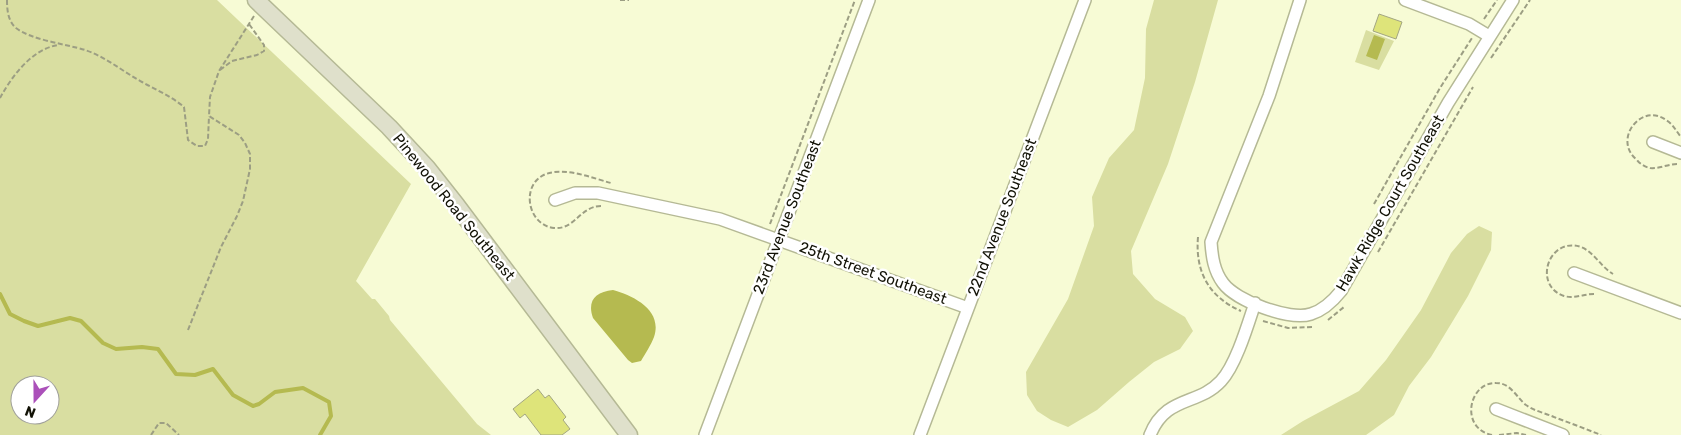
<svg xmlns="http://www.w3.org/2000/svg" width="1681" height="435" viewBox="0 0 1681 435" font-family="Rubik,sans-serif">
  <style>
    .green { fill: #d9dea1; fill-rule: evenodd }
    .water { fill: #b5ba50 }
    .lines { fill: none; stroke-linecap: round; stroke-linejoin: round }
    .stream { stroke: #b5ba50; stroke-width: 4 }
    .building { fill: #dee47a; stroke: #a3a682 }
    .street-casing { stroke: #b5b995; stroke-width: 14 }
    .secondary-casing { stroke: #b5b995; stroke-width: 19 }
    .path { stroke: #9c9e83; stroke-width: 2; stroke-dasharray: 5 2.5; stroke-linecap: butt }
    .street { stroke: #fff; stroke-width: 11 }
    .secondary { stroke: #dfe0cb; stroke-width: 16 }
    .labels { text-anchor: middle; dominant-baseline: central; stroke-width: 5; stroke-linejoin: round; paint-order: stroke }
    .street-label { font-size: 15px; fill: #121206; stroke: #fff }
  </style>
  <rect width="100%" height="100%" fill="#f7fbd5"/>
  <path class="green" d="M0,0h217l194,184 -55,97 16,18h3l14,17 1,4 87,104 14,11h-491zM20,385h30v30h-30z
    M1154,0h64l-23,82 -27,82 -37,87 2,23 22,25 30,18 8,14 -13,18 -26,13 -25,20 -32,28 -29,17 -17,-7 -14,-9 -10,-16 -1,-23 42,-73 26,-73 -2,-29 17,-39 25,-28 11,-52 1,-49z
    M1366,30l28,11 -15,29 -24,-8z
    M1479,226l13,6 -1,18 -23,46 -37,61 -22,29 -15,29 -28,20h-85l22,-14 56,-30 27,-31 35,-50 30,-57 16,-19z"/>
  <path class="water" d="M1374,35l11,4 -8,21 -11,-4z
    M613,290c21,6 50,20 41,47 -3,8 -9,17 -13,24l-9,2 -4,-3 -35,-42c-6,-17 2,-26 20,-28z"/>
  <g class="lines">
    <path class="stream" d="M0,294l10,20 14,7 14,5 32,-8 11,3 22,22 13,6 26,-2 16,2 18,25 19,1 18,-6 20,26 20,11 6,-2 16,-12 28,-4 26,14 2,14 -11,19"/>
  </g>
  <path class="building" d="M1379,14l23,8 -6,17 -23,-8z
    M538,389l7,9 4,-3 17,22 -3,3 7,9 -8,6h-21l-16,-21 -5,4 -7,-9z"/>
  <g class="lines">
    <defs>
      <path id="street" d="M1300,0l-31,96 -58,146c1,15 3,29 12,41 13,18 67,38 88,31 13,-4 22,-13 30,-23l107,-188 65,-103
        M1405,0l64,24 20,12
        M1653,142l28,11
        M555,200l20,-7h23l122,26 248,89
        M1574,273l107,40
        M1496,409l67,26
        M705,435l164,-435
        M920,435l165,-435
        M1150,435c16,-40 48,-29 71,-54 15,-16 27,-57 34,-78"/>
      <path id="secondary" d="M256,0l133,127 38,41 30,38 172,229"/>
    </defs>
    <use href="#street" class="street-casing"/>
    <use href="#secondary" class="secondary-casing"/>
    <path class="path" d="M7,0c0,10 1,21 9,28 15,12 50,16 69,22 21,7 37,21 57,32 14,8 29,14 42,25l4,33 9,6h8l3,-7 1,-23
      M620,0h9
      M1484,19l13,-19
      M1491,58l39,-58
      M220,70l12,-9 25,-6 7,-4v-6l-15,-21
      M0,98c12,-22 32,-49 58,-53
      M1677,164c-9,0 -18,5 -27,4 -5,-1 -10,-4 -13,-8 -25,-20 4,-58 29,-40 7,4 10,11 15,17
      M1374,204l66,-116 32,-50
      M601,206c-21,0 -26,24 -47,22 -27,-3 -34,-44 -8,-54 20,-7 46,4 65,9
      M770,224l85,-224
      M1198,237c-3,35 11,60 43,74
      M1378,252l95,-165
      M1594,294c-10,0 -20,5 -30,2 -32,-11 -15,-60 17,-49 13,5 20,20 32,27
      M1328,320l16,-13
      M1263,321l25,7 24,-1
      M188,330l33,-83 16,-31 6,-15 7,-32v-15l-5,-11 -6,-8 -30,-19 1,-19 9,-26 35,-55
      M151,435l8,-12h7l13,12
      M1492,435c-33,-7 -23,-53 4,-52 15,0 20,14 30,22 8,6 19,8 28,12 16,6 32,12 47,18
      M1499,435l18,-2 9,2"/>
    <use href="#street" class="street"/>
    <use href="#secondary" class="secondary"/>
  </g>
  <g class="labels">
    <g class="street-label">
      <text transform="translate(1390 203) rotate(-60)">Hawk Ridge Court Southeast</text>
      <text transform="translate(454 207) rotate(51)">Pinewood Road Southeast</text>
      <text transform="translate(787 217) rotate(-69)">23rd Avenue Southeast</text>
      <text transform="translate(1002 217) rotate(-69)">22nd Avenue Southeast</text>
      <text transform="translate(873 273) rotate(20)">25th Street Southeast</text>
    </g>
  </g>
  <g transform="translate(35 400) rotate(201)"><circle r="24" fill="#ffffff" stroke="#a0a09b"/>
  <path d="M0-4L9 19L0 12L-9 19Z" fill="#ab50ba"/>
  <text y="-8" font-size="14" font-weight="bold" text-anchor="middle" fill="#121206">N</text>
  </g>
</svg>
